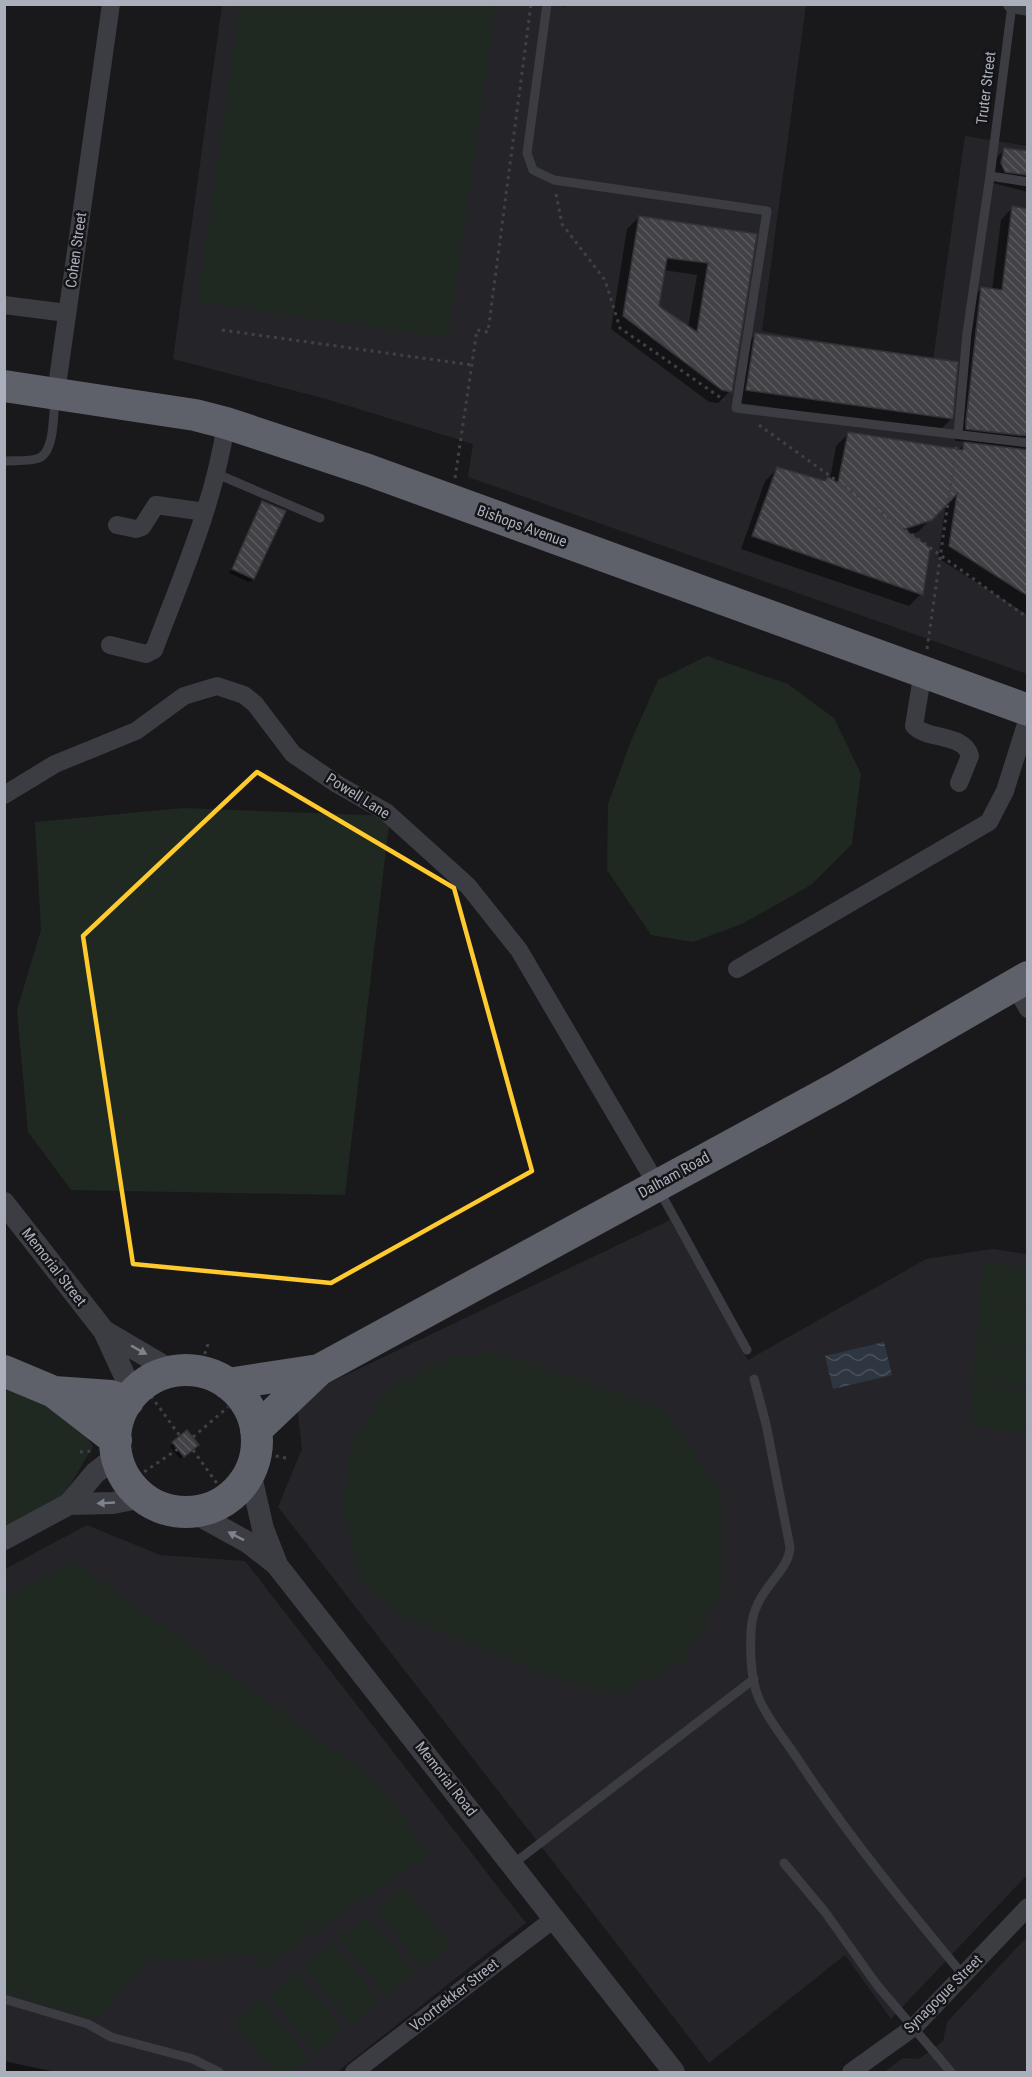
<svg xmlns="http://www.w3.org/2000/svg" width="1032" height="2077" viewBox="0 0 1032 2077" font-family="'Roboto Condensed',sans-serif">
  <style>
    .built { fill: #252529 }
    .park { fill: #1f2821 }
    .water { fill: url(#water-waves) }
    .shadow { fill: #0007; fill-rule: evenodd }
    .building { fill: url(#building-back-hatch); stroke: #343338; stroke-width: 1.5; fill-rule: evenodd }
    .lines { fill: none; stroke-linecap: round; stroke-linejoin: round }
    .path { stroke: #404148; stroke-width: 3; stroke-dasharray: 3 4.5; stroke-linecap: butt }
    .service { stroke: #3c3c43; stroke-width: 9 }
    .minor { stroke: #3c3c43; stroke-width: 18 }
    .tertiary { stroke: #3c3c43; stroke-width: 22 }
    .trunk { stroke: #5e606a; stroke-width: 32 }
    .oneway { fill: #7f818c }
    .marked { fill: none; stroke: #ffca2e; stroke-width: 4.5; stroke-linejoin: round }
    .labels { text-anchor: middle; dominant-baseline: central; stroke-width: 5; stroke-linejoin: round; paint-order: stroke }
    .street-label { font-size: 15px; fill: #abafbc; stroke: #141417 }
  </style>
  <defs>
    <pattern id="water-waves" width="16" height="10" patternUnits="userSpaceOnUse" patternTransform="scale(1.5)"><rect width="16" height="10" fill="#2e3741"/><path d="M0 5q4-4 8 0t8 0" fill="none" stroke="#4a515a"/></pattern>
    <pattern id="building-back-hatch" width="6" height="6" patternUnits="userSpaceOnUse" patternTransform="scale(1.5)"><rect width="6" height="6" fill="#414146"/><path d="M-1 5l2 2M0 0l6 6M5-1l2 2" fill="none" stroke="#5a5a5f"/></pattern>
  </defs>
  <rect width="100%" height="100%" fill="#19191c"/>
  <path class="built" d="M547,4l18,3v-3l241,1 -44,326 171,29 32,-224 62,10v528l-559,-197 5,-33 -147,-45 -153,-40 49,-354z
    M670,1220l78,140 178,-101 66,-10 35,5v621l-136,144 -46,-64 -136,108 -431,-556 24,-58 -6,-50z
    M87,1525l73,30 85,6 281,362 -189,149h-332v-503z
    M1027,1937v135h-143l19,-14 16,1 24,-18 4,-19z"/>
  <path class="park" d="M240,5h256l-48,333 -251,-36z
    M707,656l81,28 46,34 27,56 -9,70 -41,41 -69,39 -49,18 -42,-7 -44,-65 1,-66 23,-63 27,-61z
    M183,808l207,8 -45,379 -274,-5 -43,-58 -11,-122 24,-80 -6,-108z
    M983,1263l44,3v41l-48,-4z
    M980,1304l47,4v40l-51,-4z
    M976,1345l51,5v40l-55,-4z
    M498,1352l165,56 59,87v96l-37,70 -69,34 -68,-19 -153,-63 -36,-35 -17,-68 9,-65 41,-61 59,-27z
    M4,1379l62,25 27,43 -31,51 -58,32z
    M973,1387l54,5v40l-58,-5z
    M72,1560l303,220 55,73 -172,119 -3,-16 -105,4 -52,58 -16,-1 -77,-25v-393z
    M404,1887l47,59 -29,23 -46,-59z
    M368,1916l47,58 -29,23 -47,-59z
    M333,1943l46,59 -29,23 -46,-59z
    M297,1971l46,59 -28,23 -47,-59z
    M262,1999l47,59 -18,14h-18l-39,-50z"/>
  <path class="water" d="M884,1342l8,33 -59,14 -8,-33z"/>
  <path class="shadow" d="M1005,149l23,4v39l-35,-9v-22z
    M1013,207l15,3v405l-90,-57 8,-55 -28,29 -9,3 12,59 -12,12 -168,-57 24,-68 12,-12 47,13 6,-3 6,-33 12,-12 110,16 9,-8 -12,-1 7,-93 7,-47 12,-12 11,1 9,-70z
    M639,217l116,18 -25,156 -12,12 -9,-1 -98,-73 16,-100zM663,270l34,5 -9,53 -30,-21z
    M755,335l196,84 -12,12 -205,-29 9,-55z
    M263,503l-10,76 -4,3 -20,-9z
    M174,1443l19,6 -13,10 -10,-13z
    M4,2061l52,11h-52z"/>
  <path class="building" d="M1004,148l24,3v24l-23,-3 -4,-9z
    M1012,206l16,3v227l-62,-7v-8l15,-134 21,3z
    M639,216l118,18 -25,158 -10,-2 -99,-74zM667,258l41,5 -11,69 -38,-26z
    M755,333l203,29 -5,57 -207,-29z
    M848,432l115,18 1,-8 64,8v146l-79,-50 8,-52 -25,26 -28,9 26,19 -7,47 -171,-59 25,-69 48,14 3,-4 10,6z
    M262,501l24,10 -32,68 -22,-10z
    M187,1430l12,15 -15,12 -12,-15z"/>
  <g class="lines">
    <path class="path" d="M556,194l6,30 43,56 15,48 104,72
      M222,330l250,35
      M759,425l269,193
      M455,478l22,-148 11,2 43,-328
      M927,649l29,-202
      M201,1383l-2,-12 10,-30
      M151,1396l29,40
      M193,1437l35,-30
      M193,1450l28,39
      M80,1452l12,-1
      M261,1453l25,5
      M138,1476l40,-27"/>
    <path class="service" d="M547,4l-20,149 6,17 21,10 213,31 -31,197 292,35
      M990,176l22,-171
      M958,434l9,-101 23,-157 38,6
      M4,461c10,-1 26,1 35,-3 16,-7 14,-44 16,-59
      M217,474l103,44
      M659,1190l88,160
      M754,1379l12,45 24,123c-1,28 -38,42 -39,85 -1,21 0,48 8,67 10,22 27,42 40,62 49,75 107,145 164,214
      M784,1863l41,49 52,73 74,87
      M513,1864l241,-185
      M4,1999l84,25 23,13 82,22 26,13"/>
    <path class="minor" d="M1012,4l16,3
      M4,305l63,8
      M56,393l55,-389
      M117,525l19,4 6,-2 14,-22 49,7
      M110,645l36,9 8,-4c28,-74 61,-149 72,-227
      M923,671l-9,55c13,14 50,7 56,30l-11,27
      M4,795l51,-31 81,-33 48,-35 33,-10 27,9 11,9 38,50 44,30 49,28 82,74 51,64 138,235
      M737,969l252,-147 16,-31 23,-73
      M1014,985l14,24
      M354,2072l201,-154
      M851,2072l63,-45 114,-120"/>
    <path class="tertiary" d="M4,1203l100,128 29,63
      M104,1331l68,40
      M250,1472l13,57 13,33
      M69,1504l44,-1 29,-6
      M193,1512l56,31 27,21 398,508
      M4,1539l65,-35 26,-31 22,-17"/>
    <path class="trunk" d="M4,386l191,29 31,8 142,47 660,240
      M115 1441a71 71 0 1 1 142 0a71 71 0 1 1-142 0Z
      M4,1371l50,21 62,48
      M228,1384l91,-14 519,-283 190,-110
      M54,1392l57,4 17,5
      M256,1430l63,-60"/>
  </g>
  <defs><path id="oneway-solid" d="M-6-.8H1V-3.2L6.5 0L1 3.2V.8H-6Z" transform="scale(1.5)"/></defs>
  <g class="oneway">
    <use href="#oneway-solid" transform="translate(139 1350) rotate(29)"/>
    <use href="#oneway-solid" transform="translate(106 1503) rotate(177)"/>
    <use href="#oneway-solid" transform="translate(236 1536) rotate(-153)"/>
  </g>
  <path class="marked" d="M257,772l197,116 78,283 -201,112 -198,-19 -50,-328z"/>
  <g class="labels">
    <g class="street-label">
      <text transform="translate(986 88) rotate(-83)">Truter Street</text>
      <text transform="translate(76 250) rotate(-82)">Cohen Street</text>
      <text transform="translate(522 526) rotate(20)">Bishops Avenue</text>
      <text transform="translate(358 796) rotate(32)">Powell Lane</text>
      <text transform="translate(674 1175) rotate(-29)">Dalham Road</text>
      <text transform="translate(54 1267) rotate(52)">Memorial Street</text>
      <text transform="translate(446 1779) rotate(52)">Memorial Road</text>
      <text transform="translate(943 1994) rotate(-45)">Synagogue Street</text>
      <text transform="translate(454 1995) rotate(-38)">Voortrekker Street</text>
    </g>
  </g>
  <rect width="1032" height="2077" fill="none" stroke="#abafbc" stroke-width="12"/>
</svg>
